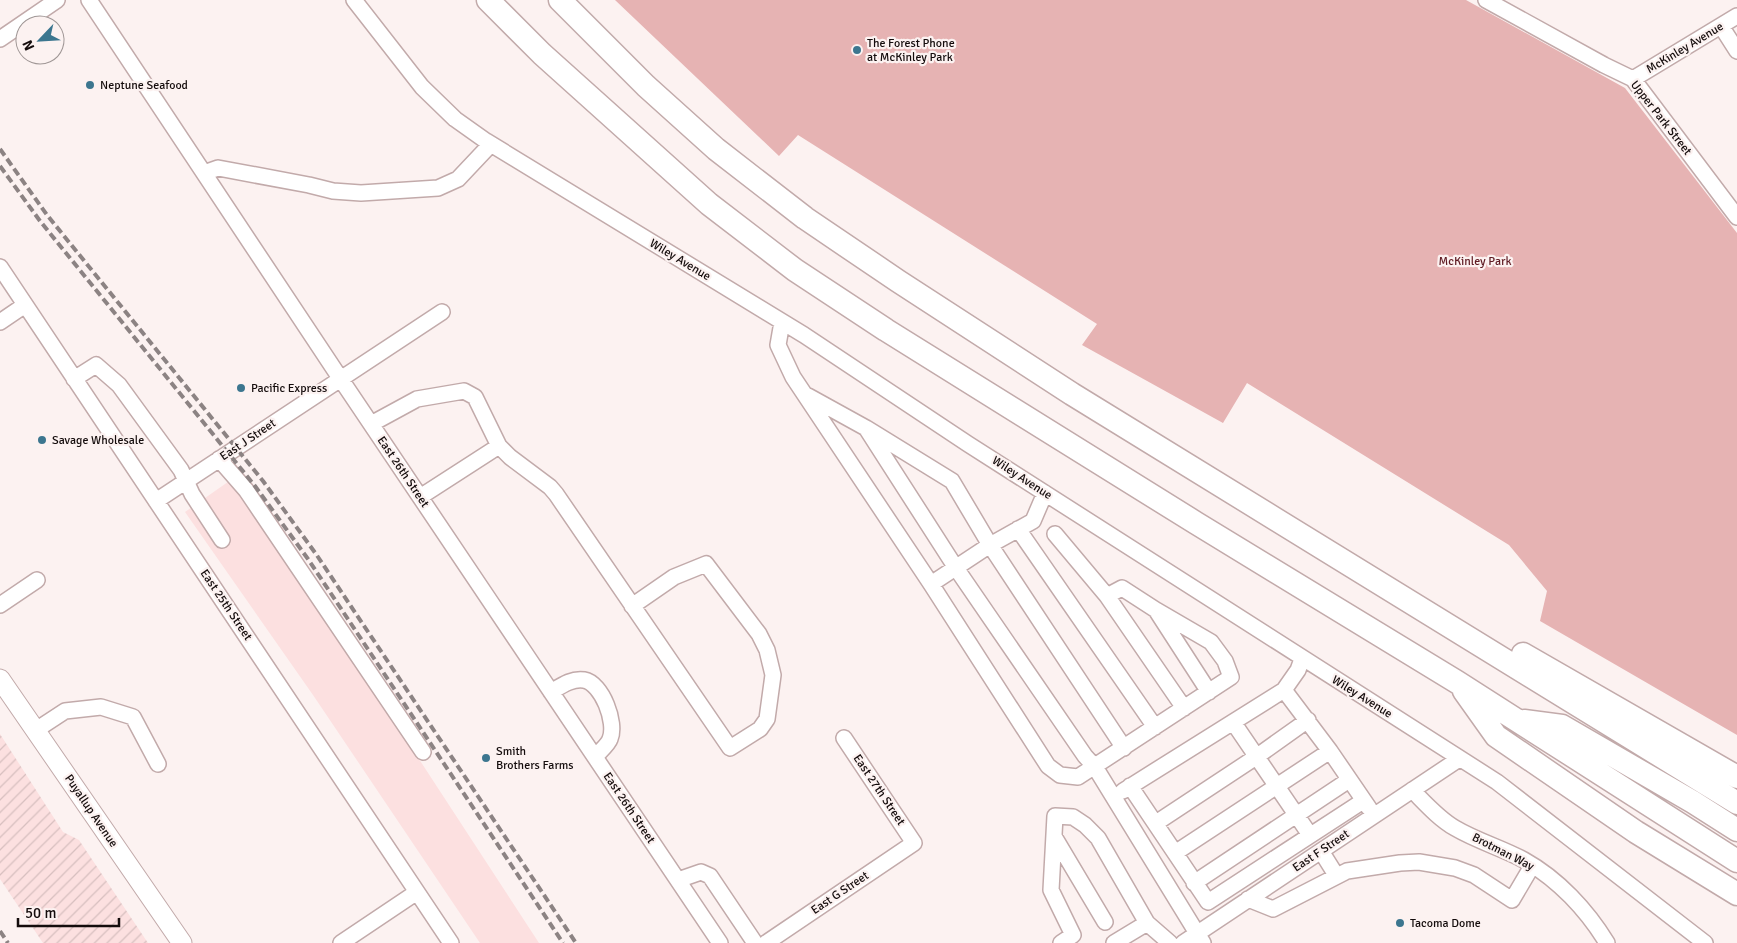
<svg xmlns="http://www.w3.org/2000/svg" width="1737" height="943" viewBox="0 0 1737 943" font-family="Signika,sans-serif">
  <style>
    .built { fill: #fce0e0 }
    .industrial { fill: url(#industrial-furrows) }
    .green { fill: #e6b3b3 }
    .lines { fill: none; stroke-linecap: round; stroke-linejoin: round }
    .minor-casing { stroke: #c2aaaa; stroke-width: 18 }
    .major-casing { stroke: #c2aaaa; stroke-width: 21 }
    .highway-casing { stroke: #c2aaaa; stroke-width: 25 }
    .minor { stroke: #fff; stroke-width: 15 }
    .major { stroke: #fff; stroke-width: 19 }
    .highway { stroke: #fff; stroke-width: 22 }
    .rail { stroke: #8c8383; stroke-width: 4; stroke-dasharray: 8 4; stroke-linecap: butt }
    .poi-dot { fill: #3c768f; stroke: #fcf2f1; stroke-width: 2 }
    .labels { text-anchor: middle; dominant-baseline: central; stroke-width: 4.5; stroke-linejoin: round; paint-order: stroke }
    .poi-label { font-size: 12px; fill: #140c0c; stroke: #fcf2f1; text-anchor: start }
    .street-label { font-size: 12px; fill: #140c0c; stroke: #fcf2f1 }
    .park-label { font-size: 12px; fill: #5f1b23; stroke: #fcf2f1 }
  </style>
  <defs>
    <pattern id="industrial-furrows" width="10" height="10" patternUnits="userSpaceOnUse" patternTransform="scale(1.25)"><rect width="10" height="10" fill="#fce0e0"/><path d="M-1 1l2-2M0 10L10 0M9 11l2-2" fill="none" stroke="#d7bfbf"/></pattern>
  </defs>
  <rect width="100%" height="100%" fill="#fcf2f1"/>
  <path class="built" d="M235,477l304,466h-59l-167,-248 -128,-183z"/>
  <path class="industrial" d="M0,734l63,98 16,8 69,103h-105l-43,-64z"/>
  <path class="green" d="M615,0h851l159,88 112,145v502l-197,-114 7,-30 -38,-46 -262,-162 -24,40 -141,-78 15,-21 -299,-189 -19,21z"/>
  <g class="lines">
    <defs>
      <path id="minor" d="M89,0l251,378 380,565
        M354,0l68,87 33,32 31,22 318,194 164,109 529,338 208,161
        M1486,0l118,65 29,14 104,138
        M1721,26l16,25
        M0,39l57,-39
        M1633,79l104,-63
        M204,173l14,-5 91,17 24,6 28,2 77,-5 20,-9 33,-35
        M0,267l451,676
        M0,322l25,-17
        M782,322l-4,23 15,32 138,207 117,182 12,9 18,2 153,-100 -6,-16 -14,-19 -55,-32
        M74,379l22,-14 23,20 62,85 11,24 30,46
        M808,396l58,32 86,53 38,64 134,203
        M371,424l46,-25 47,-8 11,6 24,49 11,11 40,30 6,7 174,254 30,-19 7,-10 6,-44 -6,-25 -8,-16 -53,-70 -32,13 -42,29
        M866,428l90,140 129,188 10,11 108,176
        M219,459l27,31 177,262
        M420,497l79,-51
        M156,501l286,-189
        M1018,529l137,198
        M1055,534l52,62 77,112
        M931,584l59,-39 43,-24 12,-28
        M1107,596l15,-8 34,22 53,82
        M0,605l37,-25
        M1284,690l46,61 39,57
        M551,692c10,-6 21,-14 33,-12 18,3 33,43 26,59 -2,6 -11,13 -15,18
        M1233,722l77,113
        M36,730l29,-19 36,-4 32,10 25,47
        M1130,786l78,116 155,-101
        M1412,790c13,13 27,29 43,38 22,13 47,20 69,32 34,19 63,50 83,83
        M1123,791l161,-101 14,-20 4,-11
        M1156,823l100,-66 52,-37
        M1055,838l50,84
        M1321,851l15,24
        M1175,853l155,-102
        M678,880l23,-8 9,4 45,67
        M1194,883l155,-103
        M1248,899l25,10 74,-38 53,-8 19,-1 36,6 19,7 38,25 20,-34
        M341,943l76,-51
        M766,943l148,-100 -70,-105
        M1061,943l12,-8 -22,-45 4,-74 18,1 12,8 13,13 49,85 23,20
        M1114,943l33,-20
        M1183,943l276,-184"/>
      <path id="major" d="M0,679l182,264"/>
      <path id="highway" d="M488,0l54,54 167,150 86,66 91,60 310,193 261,159 280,179
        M560,0l86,86 70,63 89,69 93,63 174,113 665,409
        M1523,654l214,123
        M1464,691l32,45 140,96 101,62
        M1524,721l38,5 131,76 44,28"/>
    </defs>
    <use href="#minor" class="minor-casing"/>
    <use href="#major" class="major-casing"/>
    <use href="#highway" class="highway-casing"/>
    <use href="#minor" class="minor"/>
    <use href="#major" class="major"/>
    <use href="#highway" class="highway"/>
    <path class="rail" d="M0,149l47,66 216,266 53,73 260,389
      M0,166l40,55 215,265 53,73 255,384
      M0,931l8,12"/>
  </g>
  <g class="poi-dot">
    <circle cx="857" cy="50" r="5"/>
    <circle cx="90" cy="85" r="5"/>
    <circle cx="241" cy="388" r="5"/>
    <circle cx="42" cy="440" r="5"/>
    <circle cx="486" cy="758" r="5"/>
    <circle cx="1400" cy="923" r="5"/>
  </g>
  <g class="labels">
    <g class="poi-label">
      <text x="867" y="43">The Forest Phone<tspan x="867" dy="14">at McKinley Park</tspan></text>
      <text x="100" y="85">Neptune Seafood</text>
      <text x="251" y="388">Pacific Express</text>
      <text x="52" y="440">Savage Wholesale</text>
      <text x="496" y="751">Smith<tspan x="496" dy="14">Brothers Farms</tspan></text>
      <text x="1410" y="923">Tacoma Dome</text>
    </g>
    <g class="street-label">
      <text transform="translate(1685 48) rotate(-31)">McKinley Avenue</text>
      <text transform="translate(1661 118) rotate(52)">Upper Park Street</text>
      <text transform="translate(680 260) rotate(31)">Wiley Avenue</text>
      <text transform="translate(248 440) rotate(-34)">East J Street</text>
      <text transform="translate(403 472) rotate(56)">East 26th Street</text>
      <text transform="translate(1022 478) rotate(33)">Wiley Avenue</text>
      <text transform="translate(226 605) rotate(56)">East 25th Street</text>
      <text transform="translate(1362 697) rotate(32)">Wiley Avenue</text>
      <text transform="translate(879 790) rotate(56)">East 27th Street</text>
      <text transform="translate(629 808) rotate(56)">East 26th Street</text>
      <text transform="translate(91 811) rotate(56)">Puyallup Avenue</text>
      <text transform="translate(1321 851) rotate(-34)">East F Street</text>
      <text transform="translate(1503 852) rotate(27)">Brotman Way</text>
      <text transform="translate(840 893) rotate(-34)">East G Street</text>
    </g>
    <g class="park-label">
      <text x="1475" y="261">McKinley Park</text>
    </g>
  </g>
  <g transform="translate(40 40) rotate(245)"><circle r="24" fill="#fcf2f1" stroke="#9f9695"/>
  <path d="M0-4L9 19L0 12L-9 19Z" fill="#3c768f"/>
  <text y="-8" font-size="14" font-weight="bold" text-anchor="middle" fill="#140c0c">N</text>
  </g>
  <path d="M18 918v8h101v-8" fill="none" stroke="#140c0c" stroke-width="2.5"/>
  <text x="25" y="918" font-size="15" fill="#140c0c" stroke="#fcf2f1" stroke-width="4" paint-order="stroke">50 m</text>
</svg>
